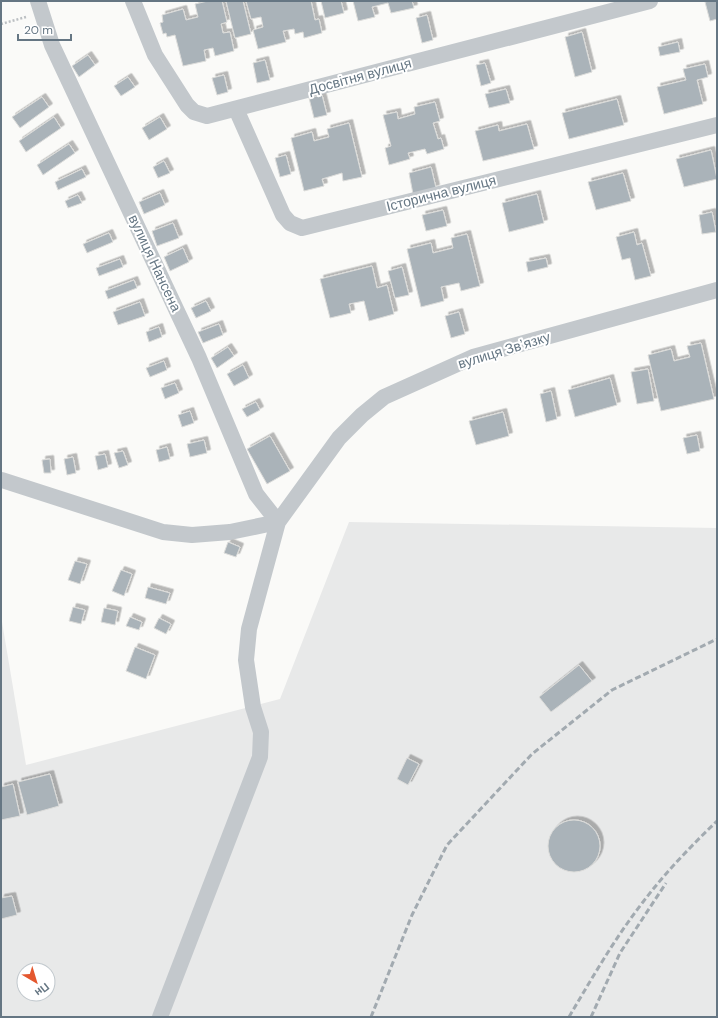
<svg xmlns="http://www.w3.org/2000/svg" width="718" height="1018" viewBox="0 0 718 1018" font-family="'DM Sans',sans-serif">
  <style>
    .built { fill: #e8e9e9; fill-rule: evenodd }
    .building { fill: #aab3b9; stroke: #dcdcda; filter: url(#shadow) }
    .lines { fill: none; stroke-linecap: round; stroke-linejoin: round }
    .path { stroke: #bbbfc2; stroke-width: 2.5; stroke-dasharray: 2 2; stroke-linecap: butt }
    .minor { stroke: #c3c8cc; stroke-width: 16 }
    .rail { stroke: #a2aab0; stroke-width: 3; stroke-dasharray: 6 3; stroke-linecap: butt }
    .labels { text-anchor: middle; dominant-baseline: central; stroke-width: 4; stroke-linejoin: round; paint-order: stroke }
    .street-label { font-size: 14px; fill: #657683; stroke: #fff }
  </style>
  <defs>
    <filter id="shadow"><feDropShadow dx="3.5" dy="-3.5" stdDeviation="0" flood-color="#0004"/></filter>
  </defs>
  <rect width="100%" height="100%" fill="#fafaf8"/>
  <path class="built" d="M349,522l368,6v489h-716v-401l25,149 254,-66zM24,970h24v24h-24z"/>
  <path class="building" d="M208,1h14l5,21 -6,2 2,9 7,-1 4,19 -19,5 -2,-8 -9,2 2,11 -23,5 -8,-31 -8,2 -1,-4 -3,1 -3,-11 3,-1 -1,-7 21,-6 3,11 12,-3 -3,-13z
    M226,1h17l8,33 -16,4z
    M246,1h65l4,19 4,-1 3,14 -18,5 -1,-6 -8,2 -1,-5 -11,2 3,11 -28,7 -5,-19 10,-3 -2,-10 -10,2z
    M321,1h20l3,12 -19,5z
    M353,1h59l2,7 -23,5 -3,-10 -16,4 3,10 -17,4z
    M710,1h7v18l-7,2 -5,-19z
    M427,15l6,25 -11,3 -6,-25z
    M582,32l10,40 -17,5 -10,-40z
    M678,42l2,10 -20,4 -2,-9z
    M88,55l7,10 -16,12 -7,-11z
    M265,60l5,20 -13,3 -4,-20z
    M485,63l6,20 -10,3 -5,-21z
    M705,64l3,13 -11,3 6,24 -39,10 -7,-27 29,-7 -3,-11z
    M224,75l4,17 -11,3 -5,-17z
    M128,77l7,10 -14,9 -7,-10z
    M506,89l4,14 -21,5 -4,-14z
    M322,95l5,20 -13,3 -5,-20z
    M42,97l7,10 -29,21 -8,-11z
    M617,99l7,26 -55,14 -7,-26z
    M435,102l5,19 -7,2 5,16 3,-1 3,11 -17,5 -2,-5 -17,4 2,6 -21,6 -4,-17 6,-2 -8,-31 14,-3 1,7 17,-5 -1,-7z
    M54,117l7,11 -35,24 -7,-11z
    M160,117l7,12 -18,11 -7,-12z
    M349,123l13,54 -19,4 -1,-8 -20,6 2,7 -20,5 -13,-53 21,-6 2,9 15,-4 -2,-8z
    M527,124l7,25 -51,12 -8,-30 23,-6 1,6z
    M69,144l6,9 -32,22 -6,-10z
    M711,150l6,29 -33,8 -8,-28z
    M286,155l5,19 -11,3 -5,-19z
    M164,161l6,12 -12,5 -5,-11z
    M431,167l5,21 -23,6 -4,-21z
    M82,169l4,8 -28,13 -3,-8z
    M623,173l8,28 -35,9 -8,-28z
    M160,193l5,12 -21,9 -5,-12z
    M537,194l7,29 -35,9 -7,-29z
    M78,195l4,8 -14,5 -3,-7z
    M443,210l4,16 -21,5 -4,-16z
    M712,212l4,20 -14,2 -3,-19z
    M173,223l6,15 -22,8 -5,-15z
    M634,232l3,13 5,-2 9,33 -16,4 -5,-22 -8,2 -6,-23z
    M109,233l4,9 -26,11 -4,-9z
    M467,234l13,52 -19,5 -2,-8 -18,4 3,14 -23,6 -14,-58 24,-6 2,10 20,-5 -2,-10z
    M183,248l6,14 -19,9 -6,-14z
    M546,258l2,9 -20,5 -2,-10z
    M120,259l3,8 -24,9 -3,-8z
    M372,266l5,22 10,-3 7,29 -25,7 -5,-20 -15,3 2,9 -21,5 -10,-39z
    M402,267l7,28 -14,3 -7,-27z
    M134,280l3,8 -29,11 -3,-8z
    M206,301l5,10 -15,7 -5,-10z
    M140,302l5,14 -27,9 -5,-13z
    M459,312l6,22 -14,4 -6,-22z
    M219,324l4,11 -20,8 -5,-11z
    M159,327l3,10 -13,5 -3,-10z
    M701,343l13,56 -53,12 -13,-56 23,-6 3,12 16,-4 -3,-11z
    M228,347l6,9 -17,12 -6,-10z
    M164,361l3,9 -17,7 -4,-9z
    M243,365l6,13 -15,8 -7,-12z
    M648,369l6,32 -17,3 -6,-32z
    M610,378l7,27 -42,12 -7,-27z
    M175,383l4,10 -14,6 -4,-11z
    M551,391l6,28 -11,3 -6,-28z
    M256,402l4,8 -13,7 -5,-8z
    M190,411l4,12 -12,4 -4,-12z
    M503,412l6,24 -33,9 -7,-24z
    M697,435l3,16 -13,3 -4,-16z
    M270,436l20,35 -23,13 -20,-35z
    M204,440l3,13 -17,4 -3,-13z
    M167,447l3,12 -11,3 -3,-12z
    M123,451l5,14 -9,3 -5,-15z
    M105,454l3,13 -10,3 -3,-14z
    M73,457l3,16 -9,2 -3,-16z
    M50,459l1,14h-7l-2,-13z
    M228,542l12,5 -4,10 -12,-4z
    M75,561l12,3 -7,20 -12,-4z
    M121,570l11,4 -8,22 -12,-5z
    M148,587l22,6 -4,11 -21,-6z
    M73,607l12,3 -4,14 -12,-3z
    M104,608l14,3 -3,14 -14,-3z
    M130,617l12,5 -3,8 -13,-4z
    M159,618l12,6 -5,10 -12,-6z
    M135,647l20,8 -9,24 -20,-8z
    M579,665l13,16 -41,31 -12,-15z
    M407,758l12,6 -11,21 -11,-6z
    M50,774l9,32 -32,9 -9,-33z
    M13,784l7,32 -19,4v-33z
    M548 846a26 26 0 1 1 52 0a26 26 0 1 1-52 0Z
    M12,896l5,19 -16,4v-21z"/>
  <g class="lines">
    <path class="path" d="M1,24l25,-7"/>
    <path class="minor" d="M38,1l14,44 147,313 57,136 22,28
      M133,1l22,54 32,50 7,7 13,4 443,-115
      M236,109l47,106 7,8 12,5 415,-103
      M2,480l161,52 29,3 38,-3 48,-10
      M160,1017l100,-260 1,-25 -8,-25 -7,-47 3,-31 29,-107 61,-84 23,-23 22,-18 89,-40 244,-67"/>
    <path class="rail" d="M371,1017l41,-102 35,-70 85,-91 80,-64 105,-51
      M569,1017c23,-39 46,-79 74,-115 22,-29 48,-56 74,-81
      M591,1017l29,-64 46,-70"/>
  </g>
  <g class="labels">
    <g class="street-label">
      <text transform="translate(360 76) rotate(-15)">Досвітня вулиця</text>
      <text transform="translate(441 193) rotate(-14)">Історична вулиця</text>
      <text transform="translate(155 263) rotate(65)">вулиця Нансена</text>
      <text transform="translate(504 350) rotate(-17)">вулиця Звʼязку</text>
    </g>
  </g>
  <rect width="718" height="1018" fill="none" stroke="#657683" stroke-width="4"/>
  <g transform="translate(36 982) rotate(142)"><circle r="19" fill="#ffffff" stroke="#c1c8cd"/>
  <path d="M0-3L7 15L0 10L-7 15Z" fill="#e4572e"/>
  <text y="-6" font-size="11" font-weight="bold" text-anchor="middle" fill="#657683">Пн</text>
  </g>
  <path d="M18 34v6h53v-6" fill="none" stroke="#657683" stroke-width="2"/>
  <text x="24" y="34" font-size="12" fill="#657683" stroke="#ffffff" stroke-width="3" paint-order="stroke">20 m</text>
</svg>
